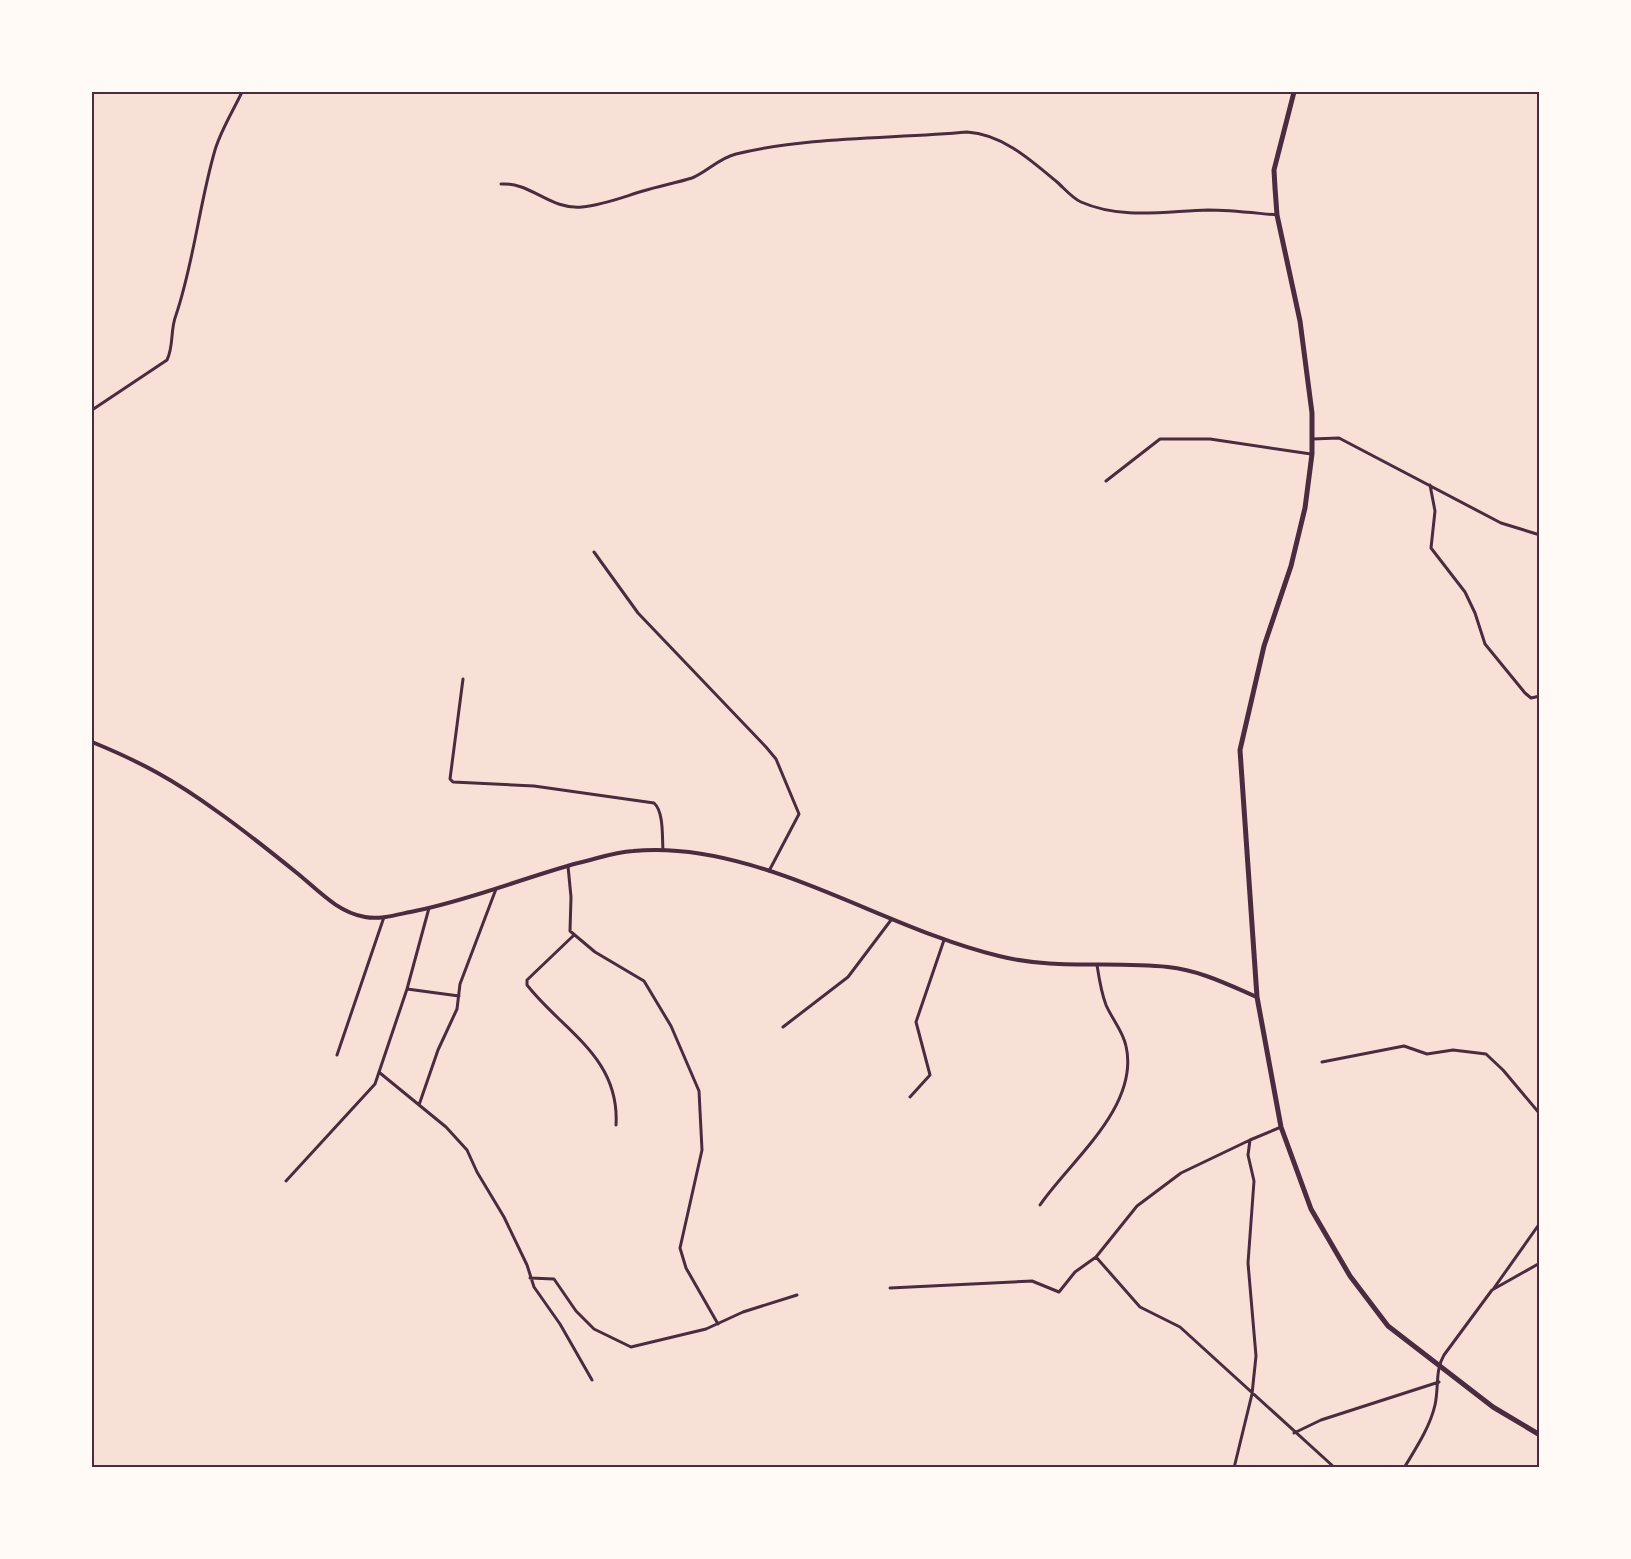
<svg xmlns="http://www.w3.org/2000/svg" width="1631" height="1559" viewBox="0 0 1631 1559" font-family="Ubuntu,sans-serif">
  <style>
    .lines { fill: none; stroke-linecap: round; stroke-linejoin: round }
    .minor { stroke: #4a2c40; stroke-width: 3 }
    .tertiary { stroke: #4a2c40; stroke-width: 4 }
    .primary { stroke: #4a2c40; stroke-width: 5 }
    .neatline { fill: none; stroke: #4a2c40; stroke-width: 2 }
  </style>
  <rect width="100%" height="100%" fill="#f7e1d7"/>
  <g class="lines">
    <path class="minor" d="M501,184c30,-2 49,26 81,23 21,-2 41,-10 61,-16 16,-5 33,-8 49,-13 15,-6 27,-20 44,-24 75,-18 153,-15 231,-22 35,2 64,28 90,50 7,6 15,16 24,20 41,18 85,9 127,8 23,0 46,3 69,5
      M92,410l75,-50c7,-14 3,-30 9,-45 18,-53 23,-110 39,-165 6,-20 18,-39 27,-58
      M1312,439l27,-1 162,85 39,12
      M1106,481l54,-42h50l101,15
      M1430,485l5,26 -4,37 34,44 10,21 10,31 40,49 6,5 9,-2
      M594,552l44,61 128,134 10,12 23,55 -30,57
      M463,679l-13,100 3,3 81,4 120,17c10,9 8,34 9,47
      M568,866l3,31 -1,34 25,21 49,29 27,45 28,65 3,59 -22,98 6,20 32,56
      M573,936l-46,44v5c36,46 93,72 89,140
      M407,989l52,7
      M783,1027l65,-50 43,-57
      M337,1055l47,-138
      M1322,1062l82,-16 23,8 26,-4 33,4 17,16 37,44
      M380,1073l66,54 21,23 10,22 27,45 23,48 7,22 26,37 32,56
      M910,1097l20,-22 -14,-53 28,-82
      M419,1105l19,-55 19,-41 3,-25 36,-95
      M286,1181l89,-97 32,-95 22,-81
      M1040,1205c29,-43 100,-98 86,-159 -3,-15 -14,-27 -20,-41 -5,-13 -7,-27 -9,-40
      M1096,1257l44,50 40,20 155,141
      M530,1278l24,1 22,32 18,18 37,18 75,-18 37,-17 54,-17
      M890,1288l142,-7 27,11 16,-20 21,-15 41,-51 44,-33 69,-33
      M1494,1288l46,-65
      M1294,1433l27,-13 118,-38
      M1234,1468l18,-74 4,-38 -8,-93 6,-82 -6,-26 2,-15 31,-13
      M1404,1468c12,-20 26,-41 31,-63 4,-18 0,-35 9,-50l48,-65 48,-27"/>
    <path class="tertiary" d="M92,742c49,20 82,38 126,70 27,19 53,40 79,61 21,17 40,39 68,44 16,3 34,-3 50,-6 55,-11 108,-33 163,-48 18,-4 36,-11 55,-12 123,-12 248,77 366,105 55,14 113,5 169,11 31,3 61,18 89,30"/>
    <path class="primary" d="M1294,92l-20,78 1,18 2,27 23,106 12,92v41l-7,54 -14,58 -27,80 -24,104 17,247 24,130 30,82 39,67 38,50 105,81 47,28"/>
  </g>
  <rect width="1631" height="1559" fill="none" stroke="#fffaf5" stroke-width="186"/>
  <rect x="93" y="93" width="1445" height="1373" class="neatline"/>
</svg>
